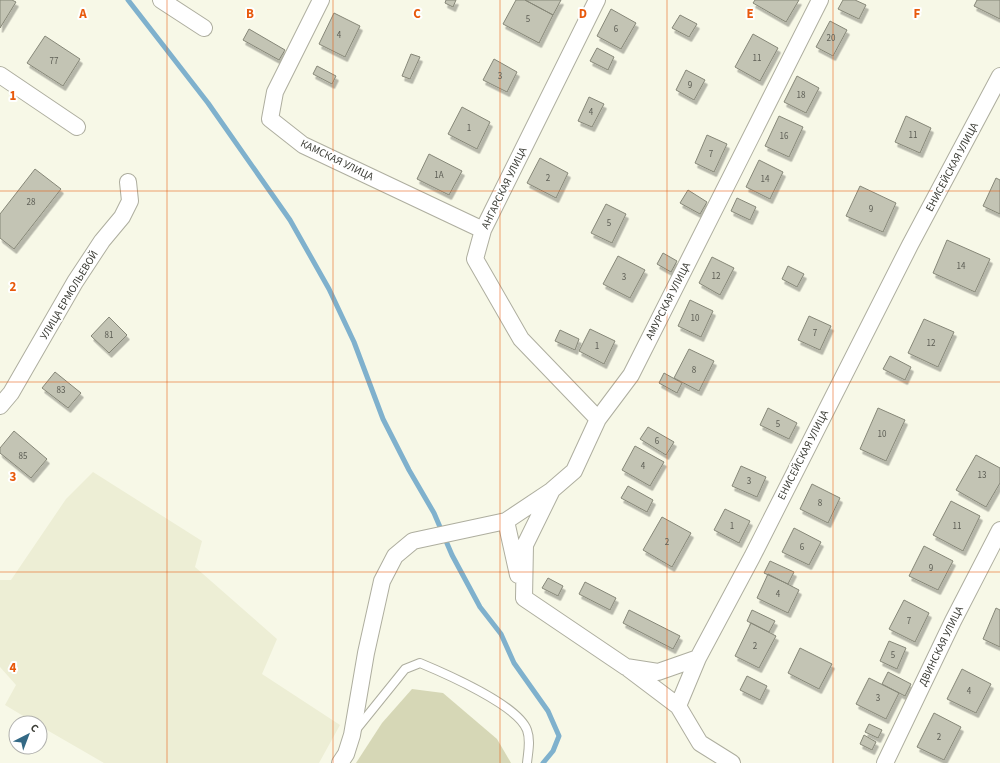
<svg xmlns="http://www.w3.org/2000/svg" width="1000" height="763" viewBox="0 0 1000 763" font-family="'Source Sans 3',sans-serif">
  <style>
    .built { fill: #edeed5 }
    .green { fill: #d6d7b6 }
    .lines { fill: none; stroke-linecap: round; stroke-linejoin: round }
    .stream { stroke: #7fb1cd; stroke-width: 5 }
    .building { fill: #c3c4b4; stroke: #868778; filter: url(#shadow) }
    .lane-casing { stroke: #aeae9f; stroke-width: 10 }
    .street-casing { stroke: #aeae9f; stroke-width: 18 }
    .lane { stroke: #fff; stroke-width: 8 }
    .street { stroke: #fff; stroke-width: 16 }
    .grid { fill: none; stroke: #e8590c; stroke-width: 1; stroke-opacity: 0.55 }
    .labels { text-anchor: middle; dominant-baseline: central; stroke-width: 4; stroke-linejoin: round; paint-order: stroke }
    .number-label { font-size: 9px; fill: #5d5e55 }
    .street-label { font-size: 11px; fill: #3b3c35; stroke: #fff }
    .grid-label { font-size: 13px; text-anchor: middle; font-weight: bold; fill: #e8590c; stroke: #fff; stroke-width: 4; stroke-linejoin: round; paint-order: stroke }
  </style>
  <defs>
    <filter id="shadow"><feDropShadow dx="2.5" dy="4.5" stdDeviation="0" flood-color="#0004"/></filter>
  </defs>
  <rect width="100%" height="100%" fill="#f7f8e7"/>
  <path class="built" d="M93,472l109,69 -7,26 82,72 -15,35 78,51 -21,38h-215l-64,-37v-3h-5l-30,-18 11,-20 -16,-18v-87h11l55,-81z"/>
  <path class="green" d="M412,689l31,4 54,46 14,24h-155l26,-40z"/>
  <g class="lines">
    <path class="stream" d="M128,0l80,103 82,117 39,69 25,53 29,77 26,51 25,43 18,42 28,52 21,27 13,29 34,48 11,25 -6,15 -10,12"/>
  </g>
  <path class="building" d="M0,0h12l4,2 -16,26z
    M446,0h10l-3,7 -8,-4z
    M516,0h9l28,15 -14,28 -36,-19z
    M525,0h36l-8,15z
    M755,0h44l-13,22 -33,-19z
    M843,0h12l11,5 -7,14 -21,-10z
    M977,0h23v19l-26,-13z
    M611,9l25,14 -15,26 -24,-13z
    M334,13l26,13 -15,31 -26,-13z
    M680,15l17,9 -8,13 -17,-9z
    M830,21l17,9 -14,26 -17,-9z
    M249,29l36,21 -6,10 -36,-20z
    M753,34l25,14 -18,33 -25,-14z
    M45,36l35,23 -17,27 -36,-23z
    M597,48l17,9 -6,13 -18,-9z
    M411,54l9,3 -10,22 -8,-3z
    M494,59l23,13 -10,20 -24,-12z
    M317,66l19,10 -4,8 -19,-10z
    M686,70l19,10 -11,20 -18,-10z
    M797,76l22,12 -13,25 -22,-11z
    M589,97l15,7 -12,23 -14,-6z
    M462,107l28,15 -13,27 -29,-15z
    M779,116l24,11 -14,30 -24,-11z
    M906,116l25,12 -11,25 -25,-11z
    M707,135l20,9 -13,28 -19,-9z
    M429,154l33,17 -13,24 -32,-16z
    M540,158l28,15 -12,25 -29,-15z
    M759,160l24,12 -13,27 -24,-12z
    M35,169l26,20 -47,60 -14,-11v-24z
    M996,178l4,2v34l-17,-8z
    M860,186l36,17 -13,29 -37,-16z
    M688,190l19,12 -7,12 -20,-11z
    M737,198l19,9 -6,13 -19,-9z
    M606,204l20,10 -14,29 -21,-10z
    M947,240l43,19 -15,33 -42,-19z
    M663,253l14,8 -6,11 -14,-8z
    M618,256l27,14 -15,28 -27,-14z
    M712,257l22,11 -14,27 -21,-12z
    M788,266l16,8 -7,13 -15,-8z
    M690,300l23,11 -12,26 -23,-11z
    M809,316l22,10 -11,24 -22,-10z
    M109,317l18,18 -18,18 -18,-17z
    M924,319l30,13 -16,35 -30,-14z
    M590,329l25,12 -11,23 -25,-13z
    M560,330l19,9 -4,11 -20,-9z
    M689,349l25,12 -15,30 -25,-13z
    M890,356l21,11 -6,13 -22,-11z
    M55,372l26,21 -13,15 -26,-20z
    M664,373l18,10 -5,10 -18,-10z
    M768,408l29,15 -8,16 -29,-14z
    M878,408l27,12 -19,41 -26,-12z
    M648,427l26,15 -8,13 -26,-16z
    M14,431l33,28 -16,19 -31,-25v-5z
    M635,446l29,16 -14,24 -28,-16z
    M976,455l24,13v15l-14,24 -30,-17z
    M741,466l25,11 -9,20 -25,-11z
    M812,484l28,14 -12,25 -28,-14z
    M628,486l25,14 -6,12 -26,-14z
    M951,501l29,15 -17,35 -30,-16z
    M725,509l25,12 -11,22 -25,-13z
    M662,517l29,16 -19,34 -29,-17z
    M794,528l27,14 -12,23 -27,-13z
    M924,546l29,15 -15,29 -29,-14z
    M770,561l24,11 -6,12 -24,-11z
    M768,574l31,16 -11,23 -31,-15z
    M548,578l15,8 -5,10 -16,-8z
    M585,582l31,16 -6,12 -31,-16z
    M904,600l25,13 -14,29 -26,-13z
    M996,608l4,2v37l-17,-8z
    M629,610l51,26 -7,13 -50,-26z
    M752,610l23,11 -6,11 -22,-11z
    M751,623l25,13 -17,32 -24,-12z
    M889,641l17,7 -9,21 -17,-8z
    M800,648l32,16 -13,25 -31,-16z
    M962,669l29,15 -15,29 -29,-14z
    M888,672l23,12 -6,12 -23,-12z
    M747,676l20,10 -7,14 -20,-10z
    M869,678l30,15 -13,26 -30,-15z
    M934,713l27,14 -17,33 -27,-13z
    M869,724l13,6 -4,8 -13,-6z
    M864,735l12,7 -4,8 -12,-6z"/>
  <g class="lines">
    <defs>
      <path id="lane" d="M355,731l50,-62 15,-6c24,10 98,42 107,67 4,11 1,22 0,33"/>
      <path id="street" d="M161,0l43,28
        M321,0l-46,92 -5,27 33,26 180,85
        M597,0l-114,230 -8,29 46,80 77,80
        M0,75l77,52
        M0,406l11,-13 64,-111 27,-41 20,-24 8,-16 -2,-19
        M506,521l12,54
        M524,598l102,69 32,5 40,-14 54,-101 158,-312 90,-169
        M524,598l1,-53 27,-55 22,-19 24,-52 33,-44 189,-375
        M698,658l-20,48 22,37 32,20
        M629,669l49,37
        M340,763l6,-9 6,-19 14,-82 16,-72 13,-25 18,-15 93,-20 45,-30
        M885,763l68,-142 47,-91"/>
    </defs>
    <use href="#lane" class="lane-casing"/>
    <use href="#street" class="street-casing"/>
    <use href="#lane" class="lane"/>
    <use href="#street" class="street"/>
  </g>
  <path class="grid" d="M167,0v763M333,0v763M500,0v763M667,0v763M833,0v763M0,191h1000M0,382h1000M0,572h1000"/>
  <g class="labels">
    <g class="number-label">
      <text x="528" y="19">5</text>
      <text x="616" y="29">6</text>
      <text x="339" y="35">4</text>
      <text x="831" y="38">20</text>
      <text x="757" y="58">11</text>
      <text x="54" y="61">77</text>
      <text x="500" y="76">3</text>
      <text x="690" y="85">9</text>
      <text x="801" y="95">18</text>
      <text x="591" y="112">4</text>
      <text x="469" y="128">1</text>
      <text x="913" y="135">11</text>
      <text x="784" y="136">16</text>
      <text x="711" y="154">7</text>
      <text x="439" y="175">1А</text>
      <text x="548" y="178">2</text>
      <text x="765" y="179">14</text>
      <text x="31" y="202">28</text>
      <text x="871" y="209">9</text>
      <text x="609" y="223">5</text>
      <text x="961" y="266">14</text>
      <text x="716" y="276">12</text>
      <text x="624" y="277">3</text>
      <text x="695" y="318">10</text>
      <text x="815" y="333">7</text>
      <text x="109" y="335">81</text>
      <text x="931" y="343">12</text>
      <text x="597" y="346">1</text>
      <text x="694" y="370">8</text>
      <text x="61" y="390">83</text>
      <text x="778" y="424">5</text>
      <text x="882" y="434">10</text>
      <text x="657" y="441">6</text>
      <text x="23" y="456">85</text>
      <text x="643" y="466">4</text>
      <text x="982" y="475">13</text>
      <text x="749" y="481">3</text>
      <text x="820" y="503">8</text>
      <text x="732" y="526">1</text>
      <text x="957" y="526">11</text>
      <text x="667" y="542">2</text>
      <text x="802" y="547">6</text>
      <text x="931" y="568">9</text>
      <text x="778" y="594">4</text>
      <text x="909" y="621">7</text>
      <text x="755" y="646">2</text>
      <text x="893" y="655">5</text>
      <text x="969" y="691">4</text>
      <text x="878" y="698">3</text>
      <text x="939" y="737">2</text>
    </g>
    <g class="street-label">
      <text transform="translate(337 160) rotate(26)">КАМСКАЯ УЛИЦА</text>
      <text transform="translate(952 167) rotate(-62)">ЕНИСЕЙСКАЯ УЛИЦА</text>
      <text transform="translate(504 188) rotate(-64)">АНГАРСКАЯ УЛИЦА</text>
      <text transform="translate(69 295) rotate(-59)">УЛИЦА ЕРМОЛЬЕВОЙ</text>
      <text transform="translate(668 301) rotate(-63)">АМУРСКАЯ УЛИЦА</text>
      <text transform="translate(803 455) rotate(-63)">ЕНИСЕЙСКАЯ УЛИЦА</text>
      <text transform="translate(941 646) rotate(-64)">ДВИНСКАЯ УЛИЦА</text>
    </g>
  </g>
  <g class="grid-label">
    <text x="83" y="18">A</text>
    <text x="250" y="18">B</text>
    <text x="417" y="18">C</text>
    <text x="583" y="18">D</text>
    <text x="750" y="18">E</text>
    <text x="917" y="18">F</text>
    <text x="13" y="100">1</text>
    <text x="13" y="291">2</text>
    <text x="13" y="481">3</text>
    <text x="13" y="672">4</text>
  </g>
  <g transform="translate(28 735) rotate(42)"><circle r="19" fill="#ffffff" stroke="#b1b1ae"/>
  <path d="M0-3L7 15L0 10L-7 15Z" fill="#336985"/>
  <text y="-6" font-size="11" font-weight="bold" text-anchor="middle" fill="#3b3c35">С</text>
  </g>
</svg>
